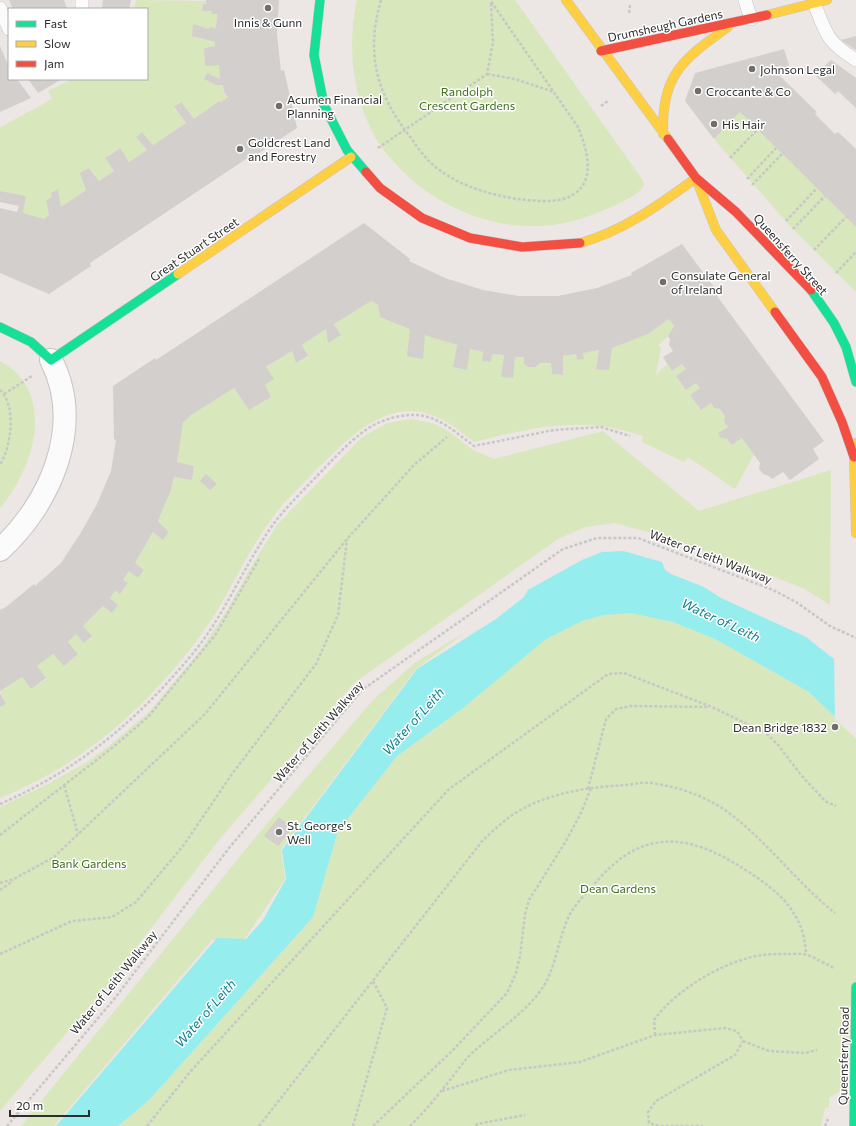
<svg xmlns="http://www.w3.org/2000/svg" width="856" height="1126" viewBox="0 0 856 1126" font-family="Commissioner,sans-serif">
  <style>
    .green { fill: #d8e7bc }
    .water { fill: #95edee }
    .pier { fill: #ece6e4 }
    .building { fill: #d3cfcd }
    .lines { fill: none; stroke-linecap: round; stroke-linejoin: round }
    .lane-casing { stroke: #c6c4c5; stroke-width: 14 }
    .street-casing { stroke: #c6c4c5; stroke-width: 24 }
    .fast-casing { stroke: #c6c4c5; stroke-width: 10 }
    .slow-casing { stroke: #c6c4c5; stroke-width: 10 }
    .jam-casing { stroke: #c6c4c5; stroke-width: 10 }
    .path { stroke: #c8c7c7; stroke-width: 2.5; stroke-dasharray: 3 2; stroke-linecap: butt }
    .lane { stroke: #fcfbfb; stroke-width: 13 }
    .street { stroke: #fcfbfb; stroke-width: 22 }
    .fast { stroke: #16e098; stroke-width: 9 }
    .slow { stroke: #ffcf43; stroke-width: 9 }
    .jam { stroke: #f24e42; stroke-width: 9 }
    .poi-dot { fill: #706e6d; stroke: #fff; stroke-width: 1.5 }
    .labels { text-anchor: middle; dominant-baseline: central; stroke-width: 3; stroke-linejoin: round; paint-order: stroke }
    .poi-label { font-size: 12px; fill: #2d2d2d; stroke: #fff; text-anchor: start }
    .street-label { font-size: 12px; fill: #2d2d2d; stroke: #fff }
    .park-label { font-size: 12px; fill: #3f6f18; stroke: #fff }
    .water-label { font-size: 13px; font-style: italic; fill: #0a8190; stroke: #fff }
  </style>
  <rect width="100%" height="100%" fill="#ece6e4"/>
  <path class="green" d="M136,0l70,1v3h-3l-1,7h10v3h5l-1,14 -7,-1v2l-15,-4 -2,11 23,6v4l-11,2 1,17h14l1,14 -13,-6 -2,6 18,6 1,7 4,5 -7,5 -2,-1 -25,18 -14,-17 -6,6 12,15 -33,22 -11,-13 -6,5 11,13 -18,12 -10,-14 -14,10 9,13 -15,10 -9,-13 -9,5 5,17 -25,17 -3,-17 -7,3 1,4 -6,3 3,15 -5,4 -21,-6 3,-17 -26,-5v-65l1,1 51,-28 -4,-8 24,-12h75v-70h-13z
    M357,0h158l127,179 2,6 -2,3c-8,11 -40,23 -53,28 -61,23 -130,5 -178,-37 -14,-13 -28,-27 -37,-44 -22,-42 -27,-89 -17,-135z
    M740,112l116,115v65l-66,-66 -76,-87z
    M371,301l7,4 2,12 77,28 -4,22 14,3 3,-21 13,3 -1,9 9,1 1,-8 12,1 -3,22 11,1 3,-21h9v7l4,3h8l4,-4h11l1,11 11,1v-19l13,-2 1,6 7,-1 -1,-6 16,-3 -3,18 16,-20 36,-14 21,-15 5,7 -6,10 -10,9 3,4 -5,26 11,-11 6,7 9,-7 4,5 -10,7 10,14 10,-7 4,5 -10,7 11,15 10,-7 3,5 6,1 5,7 3,11 -10,6 3,5 6,1 5,6 10,-7 12,16 -19,35 -47,-32 -4,5 -42,-20 1,-6c-60,-21 -109,-9 -169,6 -17,-14 -39,-31 -63,-31 -40,0 -70,35 -97,61 -14,15 -30,29 -42,46 -19,26 -34,56 -50,84 -14,25 -31,47 -50,69 -47,55 -105,100 -172,127v-91l6,-3 -6,-13 22,-14 9,12 15,-10 -9,-13 16,-12 11,12 14,-12 -10,-12 8,-8 8,9 8,-7 -9,-10 20,-20 9,7 6,-8 -8,-7 5,-7 5,3 8,-11 -5,-3 6,-9 9,7 6,-8 -9,-7 18,-31 10,8 6,-8 -11,-11 13,-31 3,-13 18,3 2,-14 -17,-4 6,-39 8,-8 43,-27 15,22 22,-13 -6,-12 9,-6 -8,-11 26,-17 4,12 12,-6 -6,-12 24,-16 2,13 12,-7 -6,-11z
    M0,361c57,31 35,106 0,147z
    M412,419l23,5 13,7 25,19 21,9 109,-28 96,80 132,-41 -1,135 -25,-16 -68,-27 -78,-27 -44,-12 -30,4 -27,12 -204,144 -136,158 -113,147 -105,123v-304l48,-23 39,-22 23,-17 40,-34 49,-59 27,-40 25,-45 26,-42 84,-87 26,-15z
    M631,612l42,10 44,18 92,52 47,45v345l-27,16v9l-4,1 -4,18h-703l32,-27 163,-182 25,-86 59,-75 66,-48 83,-70 36,-17 22,-6z
    M466,632l-50,37 -135,180 4,30 -41,61h-32l-158,186h-33l238,-293 114,-133 43,-38z"/>
  <path class="water" d="M623,551l39,11 3,8 6,4 33,13 17,11 85,39 24,19 26,15v66l-47,-45 -92,-52 -44,-18 -42,-9 -27,2 -22,6 -36,18 -83,69 -66,48 -59,75 -25,86 -163,182 -32,27h-62l161,-188 29,1 17,-19 23,-41 -4,-29 135,-181 79,-50 28,-22 4,-7 54,-30 20,-8z"/>
  <path class="pier" d="M834,656l22,13v70l-21,-20z"/>
  <path class="building" d="M9,0h55l3,9h-54z
    M103,0h28l-2,9h-27z
    M206,0h73l-2,35 4,36 3,-1 13,58 -41,27 -1,-2 -165,110 1,3 -42,28 -49,-21v-65l17,4 2,-6 -19,-4v-11l26,5 -3,17 21,6 5,-4 -3,-15 6,-3 -1,-4 7,-4 3,18 25,-17 -6,-17 9,-5 10,13 15,-10 -9,-13 15,-10 9,14 18,-12 -11,-13 6,-5 11,13 33,-22 -12,-16 7,-5 13,17 25,-18 2,1 7,-5 -4,-5 -1,-7h-7l-12,-6 3,-6 13,6 -1,-14 -14,1 -1,-18 11,-2v-4l-23,-6 1,-12 16,5v-2l7,1 1,-14h-6l1,-3h-10l1,-7h3z
    M856,36v14l-15,-10z
    M0,46l9,21v12h8l14,19 -31,14z
    M784,49l5,16 -9,11 37,36 -2,2 20,20 3,-2 18,17v78l-116,-115 -26,27 -29,-38 10,-28z
    M831,60l25,18v30l-18,-17 -3,3 -20,-19z
    M28,79h34l-24,14z
    M364,223l46,36 -1,2 36,17 38,12 36,6h39l39,-8 35,-13 -1,-2 51,-29 37,50 -2,2 107,145 -11,8 6,10 -29,21 -7,-8 -11,7 -3,-3 -6,-2 -4,-5 1,-6 -18,-25 -10,7 -5,-6 -6,-1 -3,-5 10,-6 -4,-5 1,-6 -5,-7 -6,-1 -3,-5 -10,7 -11,-15 10,-7 -4,-5 -10,7 -10,-14 10,-7 -4,-5 -10,7 -9,-14 10,-6 -4,-6 1,-6 -2,-3 6,-10 -5,-7 -21,15 -36,14 -3,22 -13,-1 3,-19 -16,3 1,6 -7,1 -1,-6 -13,2v19l-11,-1 -1,-11h-11l-4,4h-8l-4,-3v-7h-9l-2,21 -12,-1 3,-22 -12,-1 -1,8 -9,-1 1,-9 -13,-3 -3,21 -14,-3 4,-22 -32,-10 -2,24 -16,-3 3,-27 -30,-12 -2,-12 -7,-4 -37,23 7,11 -13,8 -2,-14 -24,16 6,11 -12,7 -4,-12 -26,16 8,12 -9,6 6,12 -22,13 -15,-22 -43,27 -8,8 -6,39 17,4 -2,14 -18,-3 -3,13 -13,31 11,11 -6,8 -10,-8 -18,31 9,7 -6,8 -9,-7 -6,9 5,3 -8,11 -5,-3 -5,7 8,7 -6,8 -9,-7 -20,20 9,10 -8,7 -8,-9 -8,8 10,12 -14,12 -11,-12 -16,12 9,12 -15,11 -9,-12 -22,14v-81l6,-3 28,-23 1,2 26,-23 19,-29 17,-30 14,-33 5,-31 -2,-1 -1,-53 42,-28 1,2z
    M206,474l11,10 -7,6 -10,-9z
    M0,693l6,11 -6,3z
    M279,817l14,11 -15,18 -14,-10z"/>
  <g class="lines">
    <defs>
      <path id="lane" d="M82,0v9
        M745,0l6,19
        M814,3c13,32 12,38 42,57
        M0,8l9,21"/>
      <path id="street" d="M0,550c50,-46 85,-124 51,-190"/>
      <path id="fast" d="M320,0l-6,55 10,50 23,45 19,22
        M811,290l23,33 12,24 10,35
        M0,327l31,15 20,18 127,-86
        M854,1126l2,-139"/>
      <path id="slow" d="M566,0l102,139
        M767,15l60,-15
        M663,134c-1,-60 19,-74 65,-107
        M697,181l19,49 59,82
        M580,243c44,-12 80,-39 116,-65
        M178,274l173,-117
        M856,443l-2,14 2,76"/>
      <path id="jam" d="M601,51l166,-36
        M668,139l28,39 40,34 75,78
        M366,172l14,16 42,30 48,20 52,9 58,-4
        M775,312l47,65 20,45 12,35"/>
    </defs>
    <use href="#lane" class="lane-casing"/>
    <use href="#street" class="street-casing"/>
    <use href="#fast" class="fast-casing"/>
    <use href="#slow" class="slow-casing"/>
    <use href="#jam" class="jam-casing"/>
    <path class="path" d="M381,0c-16,54 -4,95 30,138 9,13 19,27 33,35 22,15 48,22 74,26 16,2 42,5 56,-5 23,-15 12,-47 4,-67l-88,-127
      M629,13l1,-8
      M487,74l28,5 39,13
      M601,106l8,-6
      M378,148l109,-74 6,-32 -2,-40
      M730,158l27,-28
      M747,179l29,-31
      M752,185l30,-31
      M786,221l31,-33
      M793,229l32,-33
      M814,250l32,-33
      M836,273l20,-21
      M0,390c17,16 11,57 0,75
      M4,394l28,-18
      M64,785l14,49
      M588,789l18,-70 10,-10 15,-3 78,1
      M0,804c80,-35 139,-85 194,-152 28,-34 46,-77 70,-114 14,-23 33,-41 51,-60 16,-16 41,-45 61,-54 14,-7 32,-11 48,-8 19,4 35,19 50,30l80,-16 47,-3 29,9
      M0,835l112,-87 36,-31 68,-83 43,-75
      M0,883l14,-4 40,-22 151,-143 142,-175 67,-74 33,-28
      M0,890l13,-9
      M0,954l72,-33 40,-4 24,-15 47,-56 49,-72 84,-110 22,-49 9,-76
      M655,1035l-1,-15c21,-29 64,-55 98,-63 11,-3 23,-3 34,-3 6,0 15,-1 21,1 9,3 19,9 27,13
      M743,1041l26,10 36,2 12,-3
      M442,1091l67,-21 71,-8 75,-27 70,-7 12,3 6,10 -8,14 -79,46 -8,11 1,11 10,3h44
      M7,1126l108,-128 114,-150 133,-158 201,-141 34,-11h41l135,52 23,12 34,24 26,12
      M147,1126l43,-54 258,-282 160,-116 16,-1 88,34 54,26 13,13 22,29 24,26 11,5
      M259,1126l224,-286c8,-7 16,-15 25,-22 33,-24 78,-31 118,-33 8,-1 17,-3 25,-2 28,4 55,13 78,30 40,30 68,70 106,100
      M353,1126l34,-118 -14,-27
      M373,1126l79,-75 55,-58 9,-20 4,-17 5,-42 4,-14 37,-59 15,-28 10,-25
      M410,1126c11,-11 22,-23 32,-36 10,-12 19,-26 30,-37 23,-21 51,-38 69,-63 15,-20 17,-53 29,-76 7,-12 18,-23 27,-33 46,-53 91,-48 147,-12 33,21 60,42 62,85
      M476,1126l1,-2 48,-9
      M825,1126l3,-7"/>
    <use href="#lane" class="lane"/>
    <use href="#street" class="street"/>
    <use href="#fast" class="fast"/>
    <use href="#slow" class="slow"/>
    <use href="#jam" class="jam"/>
  </g>
  <g class="poi-dot">
    <circle cx="268" cy="8" r="4"/>
    <circle cx="752" cy="69" r="4"/>
    <circle cx="698" cy="91" r="4"/>
    <circle cx="279" cy="106" r="4"/>
    <circle cx="714" cy="124" r="4"/>
    <circle cx="240" cy="149" r="4"/>
    <circle cx="663" cy="282" r="4"/>
    <circle cx="835" cy="727" r="4"/>
    <circle cx="279" cy="832" r="4"/>
  </g>
  <g class="labels">
    <g class="poi-label">
      <text x="268" y="22" text-anchor="middle">Innis &amp; Gunn</text>
      <text x="760" y="69">Johnson Legal</text>
      <text x="706" y="91">Croccante &amp; Co</text>
      <text x="287" y="99">Acumen Financial<tspan x="287" dy="14">Planning</tspan></text>
      <text x="722" y="124">His Hair</text>
      <text x="248" y="142">Goldcrest Land<tspan x="248" dy="14">and Forestry</tspan></text>
      <text x="671" y="275">Consulate General<tspan x="671" dy="14">of Ireland</tspan></text>
      <text x="827" y="727" text-anchor="end">Dean Bridge 1832</text>
      <text x="287" y="825">St. George's<tspan x="287" dy="14">Well</tspan></text>
    </g>
    <g class="street-label">
      <text transform="translate(665 25) rotate(-12)">Drumsheugh Gardens</text>
      <text transform="translate(194 249) rotate(-34)">Great Stuart Street</text>
      <text transform="translate(791 254) rotate(48)">Queensferry Street</text>
      <text transform="translate(711 556) rotate(21)">Water of Leith Walkway</text>
      <text transform="translate(318 731) rotate(-49)">Water of Leith Walkway</text>
      <text transform="translate(113 982) rotate(-51)">Water of Leith Walkway</text>
      <text transform="translate(843 1056) rotate(-89)">Queensferry Road</text>
    </g>
    <g class="park-label">
      <text x="467" y="91">Randolph<tspan x="467" dy="14">Crescent Gardens</tspan></text>
      <text x="89" y="863">Bank Gardens</text>
      <text x="618" y="888">Dean Gardens</text>
    </g>
    <g class="water-label">
      <text transform="translate(721 620) rotate(25)">Water of Leith</text>
      <text transform="translate(413 721) rotate(-48)">Water of Leith</text>
      <text transform="translate(205 1013) rotate(-49)">Water of Leith</text>
    </g>
  </g>
  <rect x="8" y="8" width="140" height="72" fill="#ffffff" stroke="#ababab"/>
  <rect x="16" y="21" width="20" height="6" fill="#16e098" stroke="#ababab"/>
  <text x="44" y="28" font-size="12" fill="#2d2d2d">Fast</text>
  <rect x="16" y="41" width="20" height="6" fill="#ffcf43" stroke="#ababab"/>
  <text x="44" y="48" font-size="12" fill="#2d2d2d">Slow</text>
  <rect x="16" y="61" width="20" height="6" fill="#f24e42" stroke="#ababab"/>
  <text x="44" y="68" font-size="12" fill="#2d2d2d">Jam</text>
  <path d="M10 1110v6h79v-6" fill="none" stroke="#2d2d2d" stroke-width="2"/>
  <text x="16" y="1110" font-size="12" fill="#2d2d2d" stroke="#ffffff" stroke-width="3" paint-order="stroke">20 m</text>
</svg>
